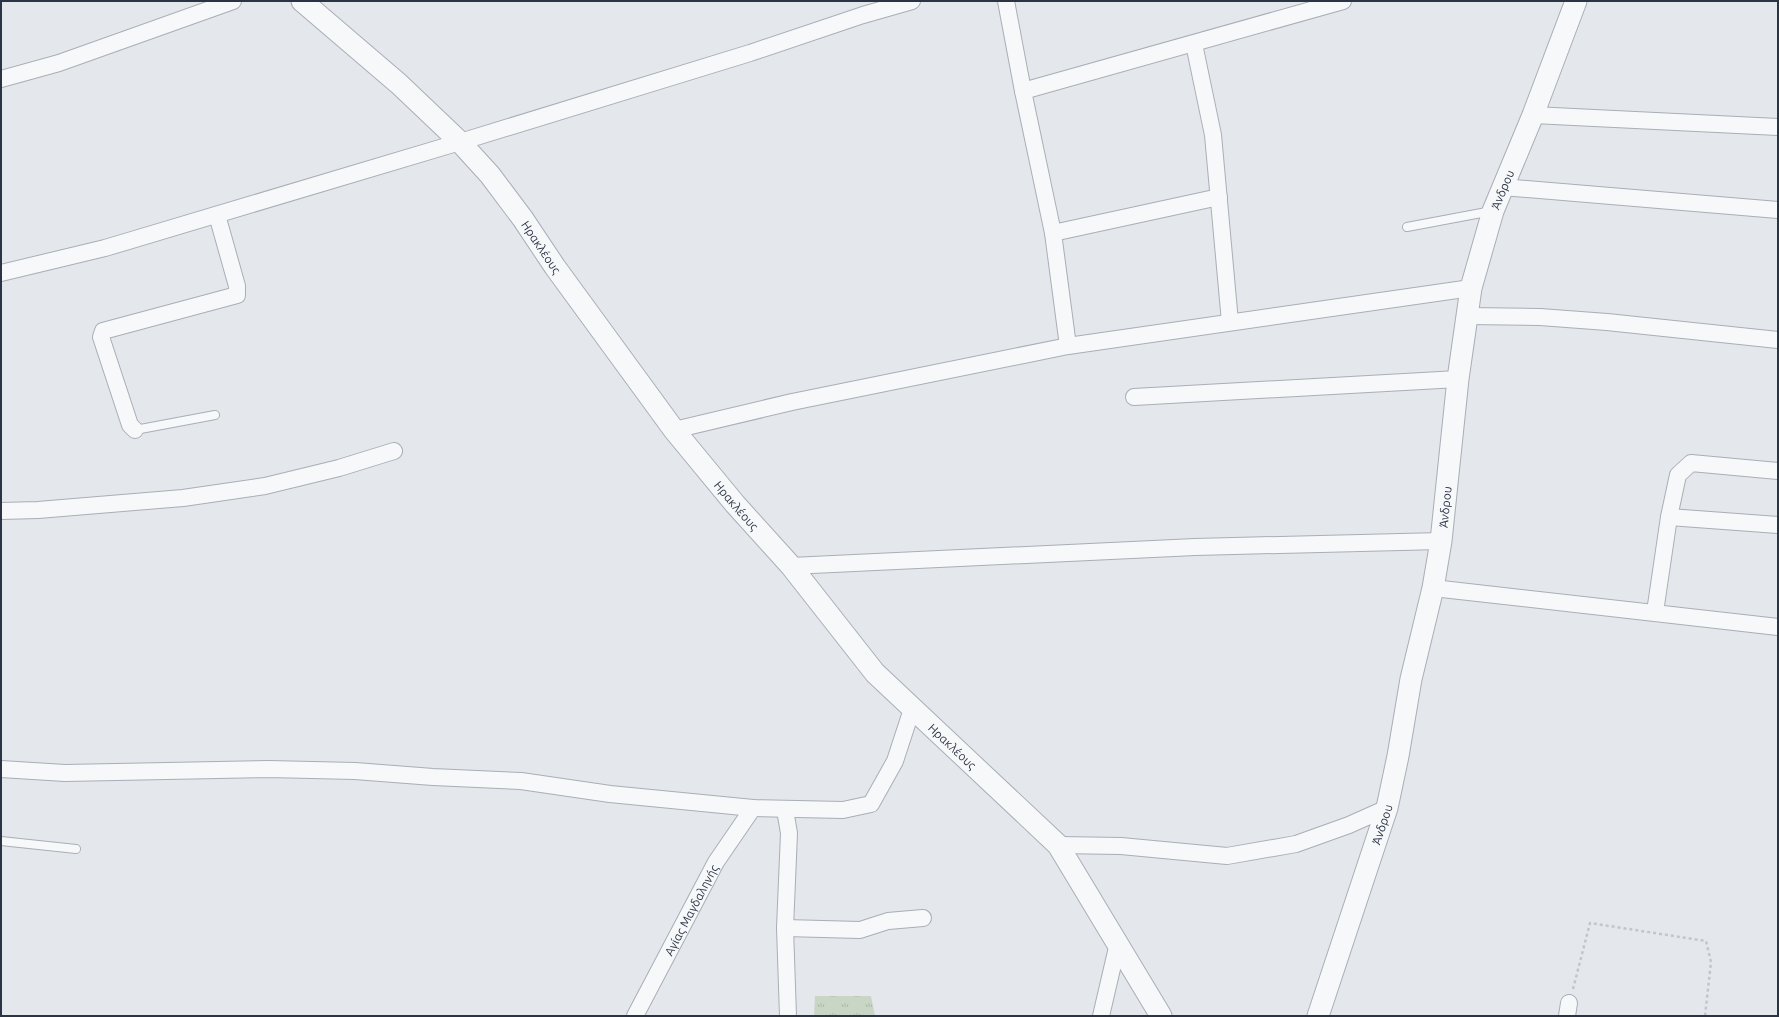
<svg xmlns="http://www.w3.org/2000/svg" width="1779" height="1017" viewBox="0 0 1779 1017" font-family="Ubuntu,sans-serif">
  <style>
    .grass { fill: url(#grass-tufts) }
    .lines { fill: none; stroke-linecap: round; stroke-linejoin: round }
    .service-casing { stroke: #a9aeb7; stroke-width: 10 }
    .minor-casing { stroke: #a9aeb7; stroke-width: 18 }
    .tertiary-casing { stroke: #a9aeb7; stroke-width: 23 }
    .path { stroke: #c2c5cb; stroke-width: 2.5; stroke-dasharray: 3 3; stroke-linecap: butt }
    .service { stroke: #f7f8fa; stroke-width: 8 }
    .minor { stroke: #f7f8fa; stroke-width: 16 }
    .tertiary { stroke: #f7f8fa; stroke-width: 21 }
    .labels { text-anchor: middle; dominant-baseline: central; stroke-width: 3.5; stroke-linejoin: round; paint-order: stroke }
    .street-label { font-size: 12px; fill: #2b3445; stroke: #f4f6f9 }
  </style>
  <defs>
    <pattern id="grass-tufts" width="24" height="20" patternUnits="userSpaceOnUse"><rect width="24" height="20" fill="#c9d6c5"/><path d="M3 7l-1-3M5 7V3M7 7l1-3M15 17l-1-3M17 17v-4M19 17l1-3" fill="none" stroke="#adb8ab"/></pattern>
  </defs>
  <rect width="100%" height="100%" fill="#e4e7ec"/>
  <path class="grass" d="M815,996h56l4,20h-61z"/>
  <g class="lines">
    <defs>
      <path id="service" d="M1407,227l85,-16
        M135,430l80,-15
        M1,841l75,8"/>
      <g id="minor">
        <path d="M1006,1l17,90 30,142 15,113"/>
        <path d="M1194,44l19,91 17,187"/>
        <path d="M1,79l58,-16 174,-62"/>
        <path d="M1023,91l320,-90"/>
        <path d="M1533,115l245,12"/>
        <path d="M1502,187l276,23"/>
        <path d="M1053,233l166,-36"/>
        <path d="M1,273l104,-25 355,-106 290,-89 113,-38 49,-14"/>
        <path d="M1468,316l72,1 67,5 171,18"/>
        <path d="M1134,397l324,-18"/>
        <path d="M135,430l-5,-5 -29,-88 2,-6 134,-36v-9l-20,-71"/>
        <path d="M674,430l118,-28 276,-56 403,-58"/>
        <path d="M1,511l37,-1 145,-12 82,-12 74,-18 55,-17"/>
        <path d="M1669,517l109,8"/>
        <path d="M791,566l404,-19 246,-6"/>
        <path d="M1433,588l345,39"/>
        <path d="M1655,612l14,-95 9,-42 13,-12 87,8"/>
        <path d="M1,769l64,4 204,-4 86,2 78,6 88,4 89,13 143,14 90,2 28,-6 24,-43 17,-52"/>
        <path d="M785,810l4,23 -4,95 3,88"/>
        <path d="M1058,845l63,1 106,10 69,-12 53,-19 38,-17"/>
        <path d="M785,928l75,2 28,-9 35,-3"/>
        <path id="s1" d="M635,1016l81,-154 37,-54"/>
        <path d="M1101,1016l17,-73"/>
        <path d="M1567,1016l2,-13"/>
      </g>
      <g id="tertiary">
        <path id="s2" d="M302,1l97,83 61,58 30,33 33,44 32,48 119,163 61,74 56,62 84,107 183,172 103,171"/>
        <path id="s3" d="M1318,1016l69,-208 11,-52 13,-77 22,-91 8,-47 17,-162 13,-91 22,-77 40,-96 43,-114"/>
      </g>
    </defs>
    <use href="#service" class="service-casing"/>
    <use href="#minor" class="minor-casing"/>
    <use href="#tertiary" class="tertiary-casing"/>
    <path class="path" d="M1573,989l17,-66 116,18 5,21 -6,54"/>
    <use href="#service" class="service"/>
    <use href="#minor" class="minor"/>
    <use href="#tertiary" class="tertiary"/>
  </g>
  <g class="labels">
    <g class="street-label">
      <text stroke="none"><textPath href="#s3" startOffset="850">Άνδρου</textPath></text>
      <text stroke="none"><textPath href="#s2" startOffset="345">Ηρακλέους</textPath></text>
      <text stroke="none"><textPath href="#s2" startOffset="669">Ηρακλέους</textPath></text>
      <text stroke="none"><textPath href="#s3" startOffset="526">Άνδρου</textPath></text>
      <text stroke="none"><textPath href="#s2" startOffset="993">Ηρακλέους</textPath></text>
      <text stroke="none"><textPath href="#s3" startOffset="202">Άνδρου</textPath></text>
      <text stroke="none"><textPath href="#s1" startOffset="120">Αγίας Μαγδαληνής</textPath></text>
    </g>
  </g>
  <rect width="1779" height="1017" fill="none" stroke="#2b3445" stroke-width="4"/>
</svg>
